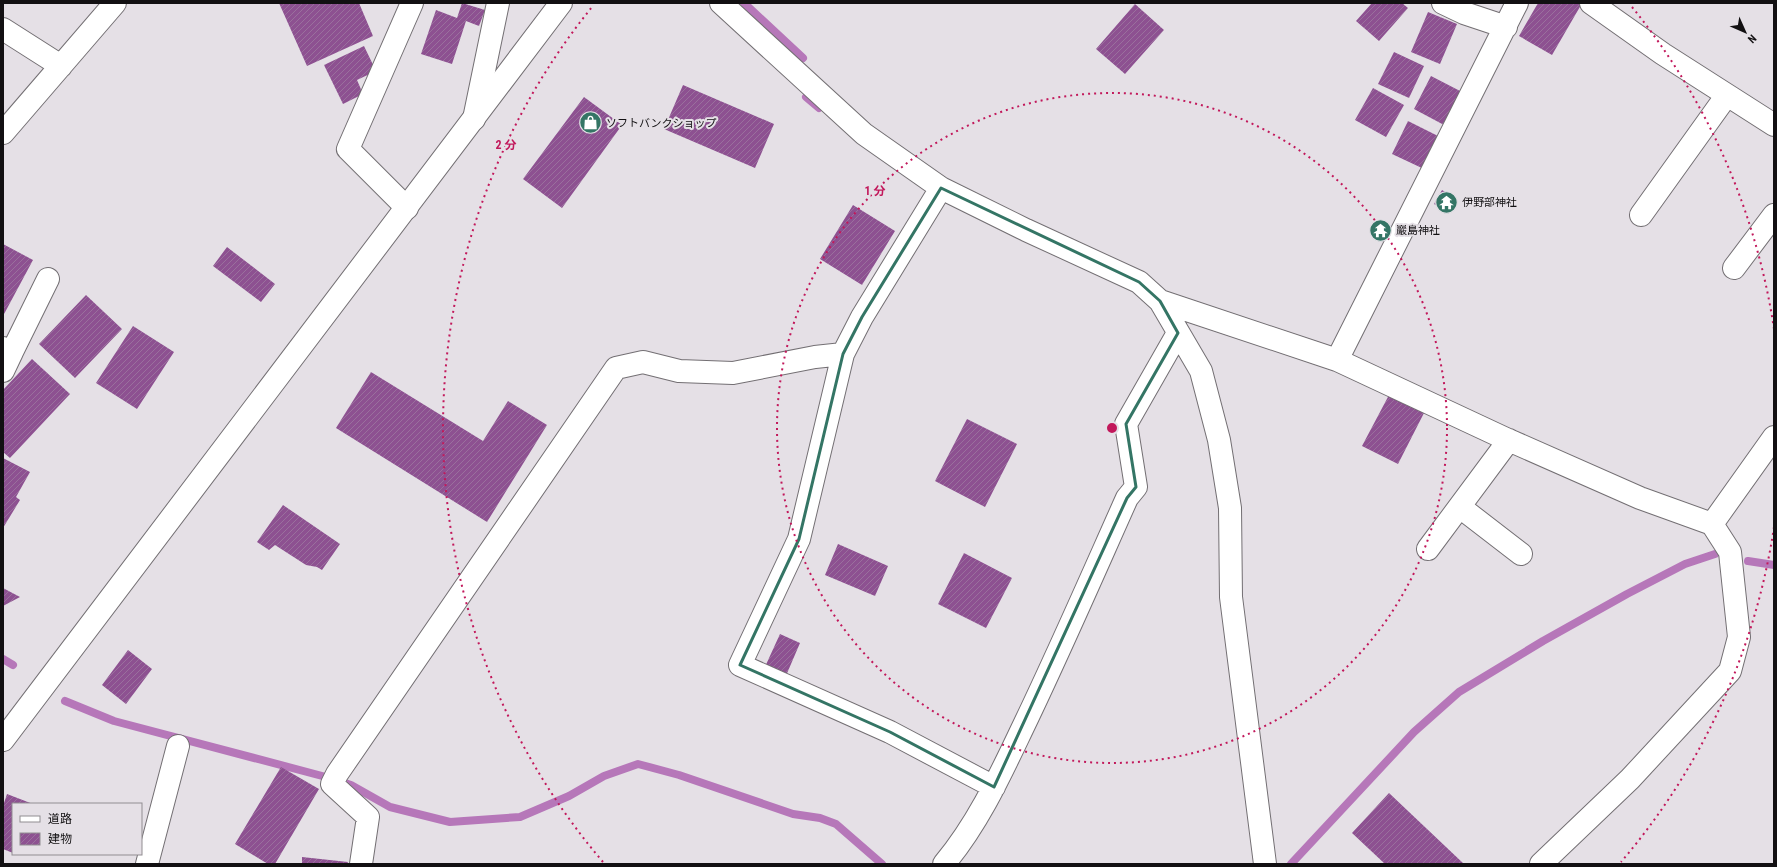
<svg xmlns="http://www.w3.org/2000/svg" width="1777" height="867" viewBox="0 0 1777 867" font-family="'Roboto Condensed','Noto Sans JP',sans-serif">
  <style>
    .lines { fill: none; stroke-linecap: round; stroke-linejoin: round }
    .stream { stroke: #b677b9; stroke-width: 8 }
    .building { fill: url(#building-hatch) }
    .minor-casing { stroke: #736f73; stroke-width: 24 }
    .tertiary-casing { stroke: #736f73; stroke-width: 24 }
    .minor { stroke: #fff; stroke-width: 22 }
    .tertiary { stroke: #fff; stroke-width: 22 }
    .marked { fill: none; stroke: #347565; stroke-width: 3; stroke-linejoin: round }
    .ring { fill: none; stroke: #c2185b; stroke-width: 2; stroke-dasharray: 2 4 }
    .labels { text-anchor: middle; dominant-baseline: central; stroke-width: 4; stroke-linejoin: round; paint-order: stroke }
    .poi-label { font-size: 11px; fill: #121012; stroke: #e5e0e6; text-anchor: start }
    .centre { fill: #c2185b; stroke: #e5e0e6; stroke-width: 2 }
    .ring-label { font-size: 12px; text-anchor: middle; font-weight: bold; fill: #c2185b; stroke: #e5e0e6; stroke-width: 4; stroke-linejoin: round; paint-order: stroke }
  </style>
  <defs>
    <pattern id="building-hatch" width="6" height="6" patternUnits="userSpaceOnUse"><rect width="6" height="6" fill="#8d5191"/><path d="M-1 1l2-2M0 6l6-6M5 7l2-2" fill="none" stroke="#9a709d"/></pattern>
  </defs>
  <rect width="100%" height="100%" fill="#e5e0e6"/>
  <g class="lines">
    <path class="stream" d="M744,3l59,55
      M806,97l13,11
      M1748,561l26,4
      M3,659l10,6
      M65,701l49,20 212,56
      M345,783l6,2 39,22 60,15 70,-5 49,-21 35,-20 34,-12 41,11 114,39 27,4 16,6 46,40
      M1291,864l123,-132 45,-40 84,-51 84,-47 58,-30 30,-10"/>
  </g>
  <path class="building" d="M279,3h80l14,33 -66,30z
    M462,3l23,7 -6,16 -13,-5 -14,43 -31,-10 15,-44 21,8z
    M1372,3h30l6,5 -29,33 -23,-20z
    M1538,3h40l3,2 -29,50 -33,-19z
    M1135,4l29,26 -39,44 -29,-25z
    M1428,12l29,12 -17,40 -29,-12z
    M364,46l12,25 -19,9 6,14 -20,10 -19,-39z
    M1394,52l30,14 -15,32 -31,-14z
    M1431,76l31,16 -18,33 -30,-16z
    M683,85l91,39 -19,44 -91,-39z
    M1373,88l31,17 -18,32 -31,-17z
    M584,97l38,28 -60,83 -39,-29z
    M1408,121l32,16 -16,32 -32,-15z
    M1442,190l13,8 -8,14 -13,-8z
    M853,205l42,26 -33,54 -42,-26z
    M1379,221l14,7 -8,14 -14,-8z
    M3,244l30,16 -30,56z
    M227,247l48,37 -14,18 -48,-36z
    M86,295l36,34 -47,49 -36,-34z
    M133,326l41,26 -37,57 -41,-26z
    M32,359l38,35 -60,64 -7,-6v-62z
    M371,372l112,69 25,-40 39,24 -60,97 -151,-94z
    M1389,395l35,18 -26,51 -36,-18z
    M967,419l50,25 -32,63 -50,-26z
    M3,458l27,14 -14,25 4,3 -17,28z
    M283,505l57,39 -18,26 -5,-3 -11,-2 -31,-20 -6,5 -12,-8z
    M838,544l50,22 -13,30 -50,-21z
    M964,553l48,25 -26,50 -48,-24z
    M3,588l17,9 -17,9z
    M780,634l20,9 -15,35 -21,-9z
    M128,650l24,19 -26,35 -24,-19z
    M281,767l38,22 -44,75h-7l-33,-20z
    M1389,793l75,71h-79l-33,-31z
    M7,794l26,10h-20v49l-10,-4v-43z
    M302,857l46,5 -1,2h-45z"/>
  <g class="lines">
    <defs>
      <path id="minor" d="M721,3l143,131 77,54 85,42 113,52 21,19 41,70 18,69 11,68 1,89 34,267
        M1443,3l21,10 42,14
        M1591,3l72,51 111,71
        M3,29l58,37
        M474,119l24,-116
        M3,133l112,-130
        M941,188l-79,129 -19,37 -44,185 -59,126 150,67 104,55
        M407,208l-59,-59 64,-146
        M1641,215l86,-120
        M1734,268l40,-53
        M1160,301l177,59 167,78 136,60 72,26 18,28 9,85 -9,34 -100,108 -89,85
        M3,348l9,4 36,-73
        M1337,360l180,-357
        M3,371l9,-19
        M1460,507l61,47
        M1712,524l62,-87
        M1428,549l81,-109
        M147,864l31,-118
        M361,864l7,-47 -36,-33 5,-10 279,-406 27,-6 36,9 54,2 82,-16 28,-3
        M944,864c35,-42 57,-91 80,-139 36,-75 69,-151 103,-227l9,-11 -10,-63 52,-91"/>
      <path id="tertiary" d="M3,740l558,-737"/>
    </defs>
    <use href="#minor" class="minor-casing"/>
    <use href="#tertiary" class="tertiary-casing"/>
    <use href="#minor" class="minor"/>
    <use href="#tertiary" class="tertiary"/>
  </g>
  <path class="marked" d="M941,188l198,94 21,19 18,32 -52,91 10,63 -9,11 -133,289 -104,-55 -150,-67 59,-126 44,-185 19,-37z"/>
  <g class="ring">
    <circle cx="1112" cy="428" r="335"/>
    <path d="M1774 527A669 669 0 0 1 1621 862M603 862A669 669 0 0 1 592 7M1632 7A669 669 0 0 1 1774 329"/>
  </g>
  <defs>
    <symbol id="shop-disc" viewBox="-11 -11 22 22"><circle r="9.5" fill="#347565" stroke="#e5e0e6"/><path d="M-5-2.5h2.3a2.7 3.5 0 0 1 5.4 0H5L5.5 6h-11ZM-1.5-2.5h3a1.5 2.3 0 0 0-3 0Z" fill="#fff"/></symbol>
    <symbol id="temple-disc" viewBox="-11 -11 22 22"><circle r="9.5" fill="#347565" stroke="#e5e0e6"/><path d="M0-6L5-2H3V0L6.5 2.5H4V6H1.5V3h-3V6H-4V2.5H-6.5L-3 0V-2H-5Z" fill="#fff"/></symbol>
  </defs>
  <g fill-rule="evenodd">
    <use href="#shop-disc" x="578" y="110" width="25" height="25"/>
    <use href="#temple-disc" x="1434" y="190" width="25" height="25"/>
    <use href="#temple-disc" x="1368" y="218" width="25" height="25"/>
  </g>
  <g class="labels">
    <g class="poi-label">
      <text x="606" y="123">ソフトバンクショップ</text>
      <text x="1462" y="202">伊野部神社</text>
      <text x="1396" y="230">巖島神社</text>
    </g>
  </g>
  <circle cx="1112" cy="428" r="6" class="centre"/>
  <g class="ring-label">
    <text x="506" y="149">2 分</text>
    <text x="875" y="195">1 分</text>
  </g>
  <rect width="1777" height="867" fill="none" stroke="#121012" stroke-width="8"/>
  <rect x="12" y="803" width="130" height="52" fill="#e5e0e6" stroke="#918d91"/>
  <rect x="20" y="816" width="20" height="6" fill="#ffffff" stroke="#918d91"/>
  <text x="48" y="823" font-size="12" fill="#121012">道路</text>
  <rect x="20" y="833" width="20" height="12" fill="url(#building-hatch)" stroke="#918d91"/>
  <text x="48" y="843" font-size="12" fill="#121012">建物</text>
  <g transform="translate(1745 32) rotate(135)" stroke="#e5e0e6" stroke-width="3" paint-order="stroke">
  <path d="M0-3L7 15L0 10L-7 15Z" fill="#121012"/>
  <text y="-6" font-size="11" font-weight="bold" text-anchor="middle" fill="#121012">N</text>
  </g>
</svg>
